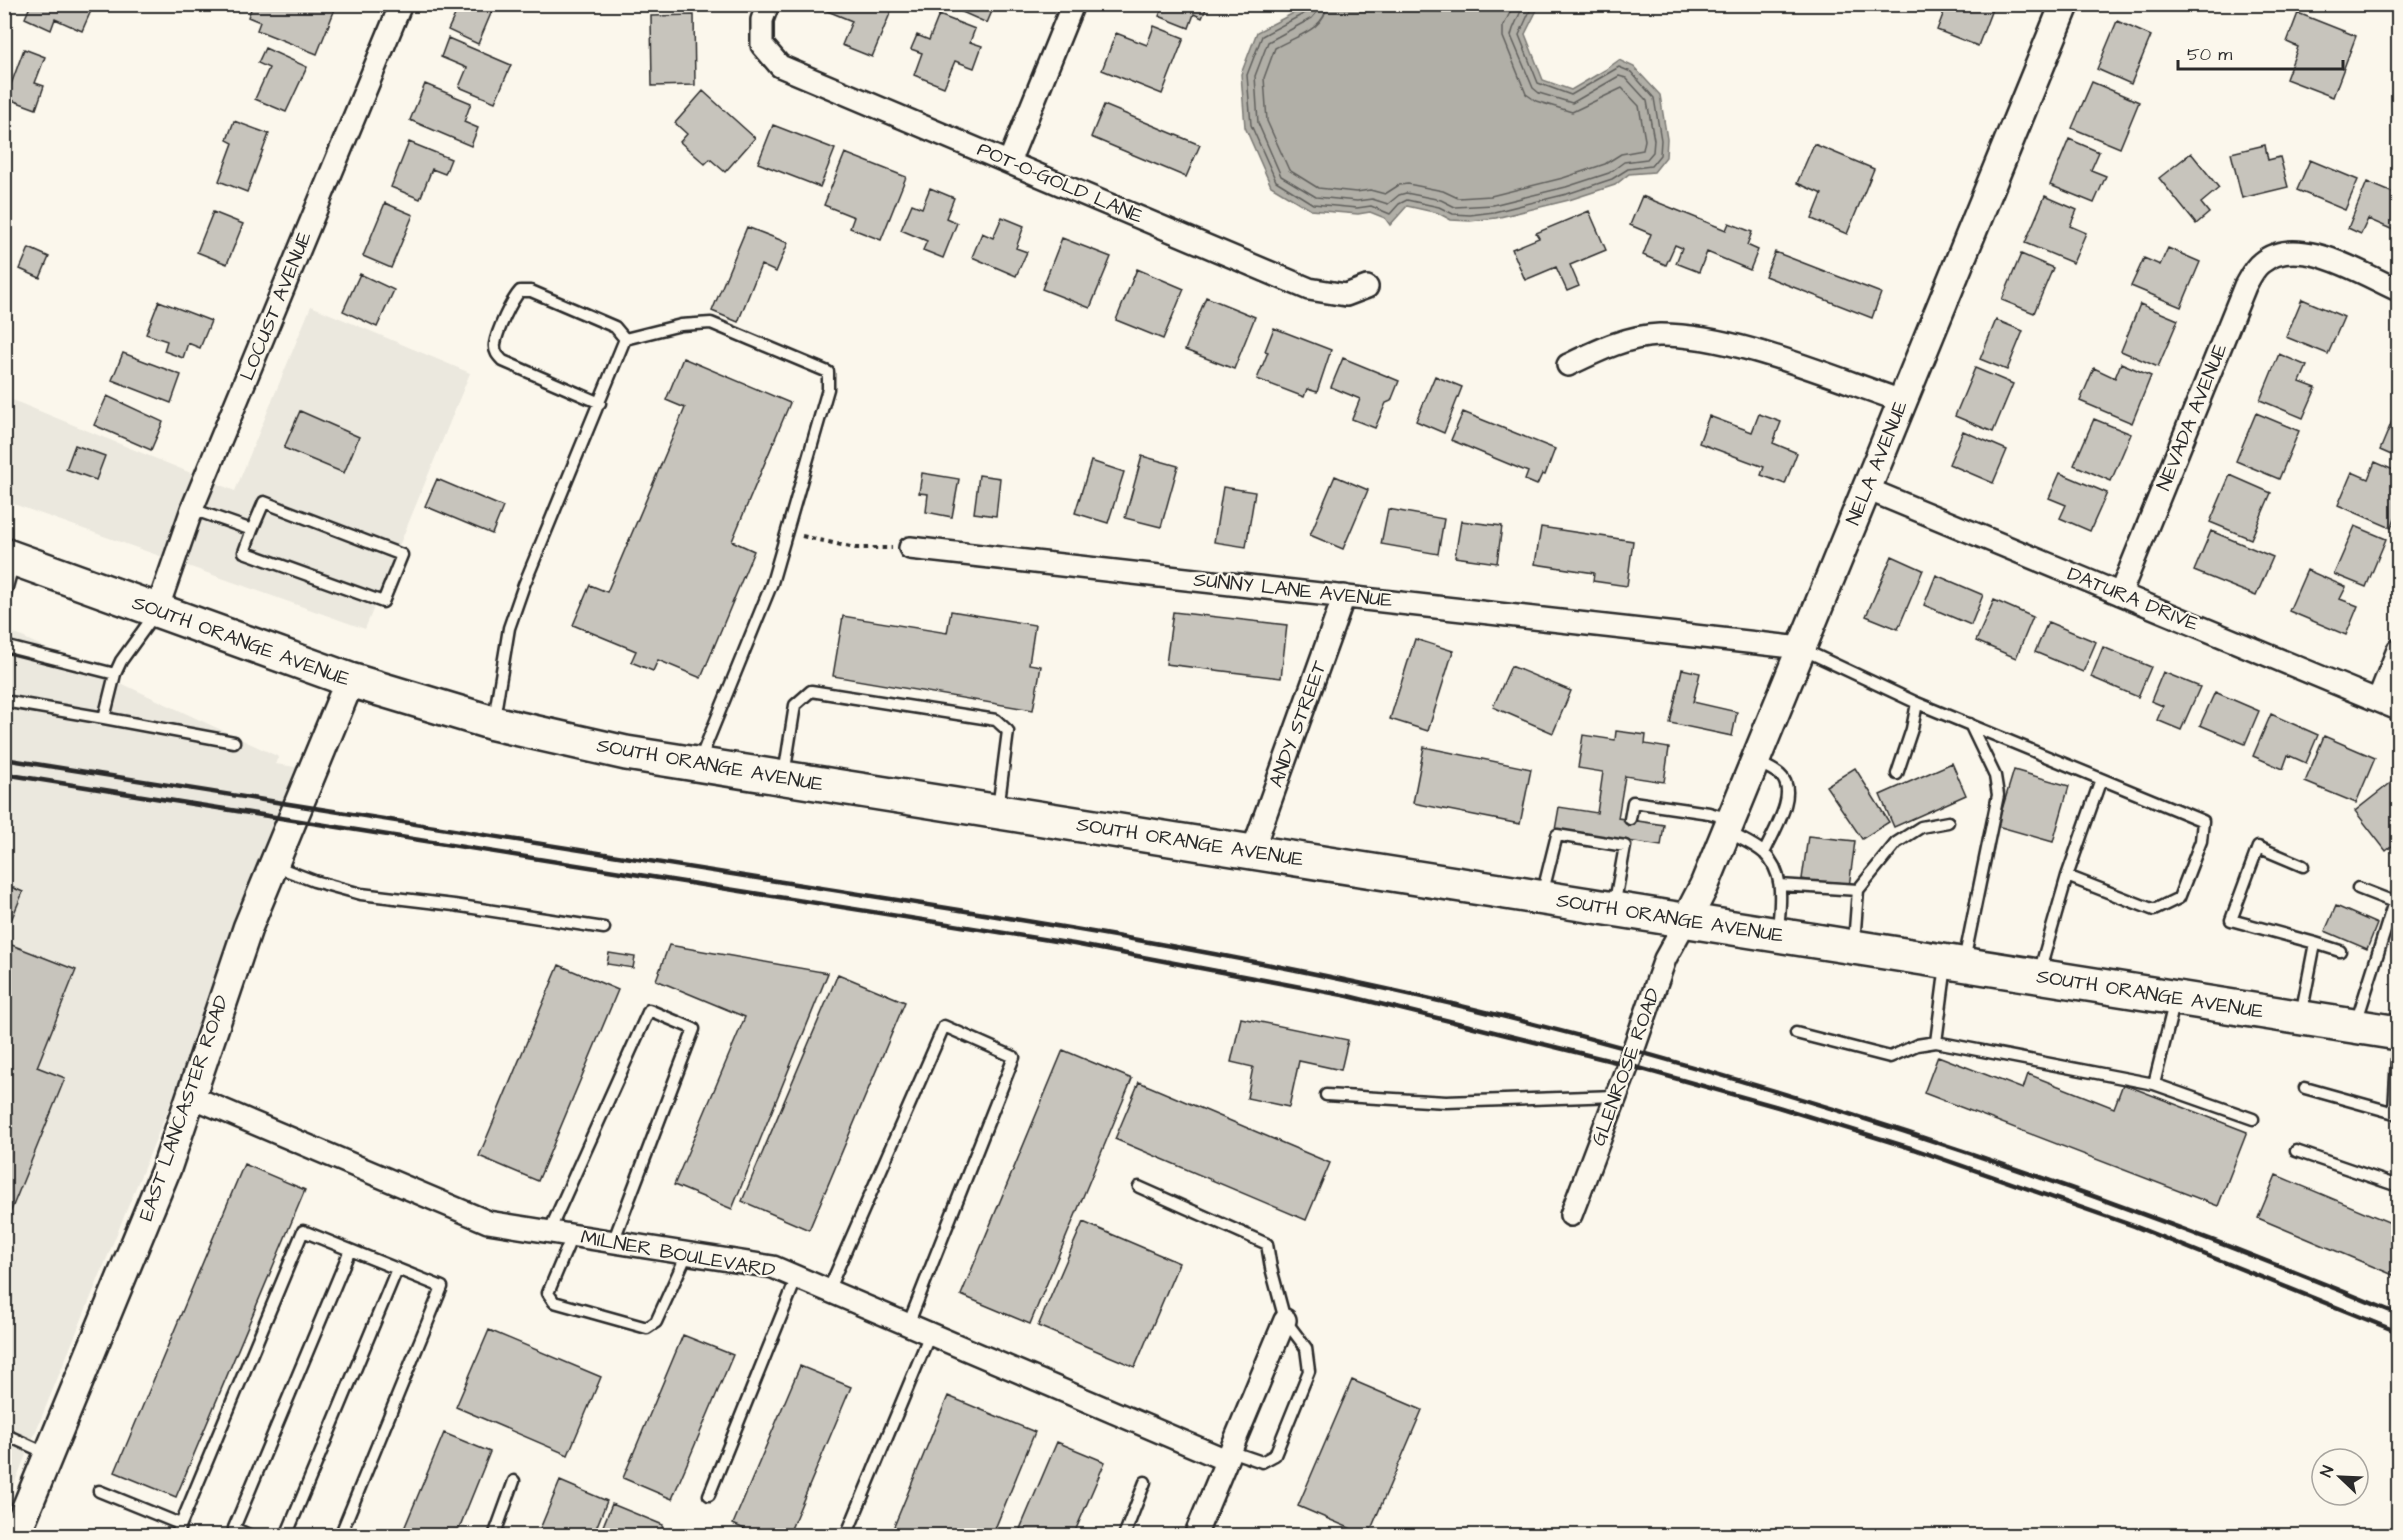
<svg xmlns="http://www.w3.org/2000/svg" width="2403" height="1540" viewBox="0 0 2403 1540" font-family="'Architects Daughter',sans-serif">
  <style>
    .built { fill: #ebe8de }
    .water { fill: #b1afa7; stroke: #7b7a75; stroke-width: 1.5 }
    .lines { fill: none; stroke-linecap: round; stroke-linejoin: round }
    .shore { stroke: #61605d; stroke-width: 1.5 }
    .building { fill: #c7c4bc; stroke: #2b2b2b; stroke-width: 1.5 }
    .lane-casing { stroke: #2b2b2b; stroke-width: 15 }
    .street-casing { stroke: #2b2b2b; stroke-width: 26 }
    .secondary-casing { stroke: #2b2b2b; stroke-width: 33 }
    .primary-casing { stroke: #2b2b2b; stroke-width: 38 }
    .path { stroke: #2b2b2b; stroke-width: 4; stroke-dasharray: 4.5 4.5; stroke-linecap: butt }
    .lane { stroke: #fbf7ec; stroke-width: 10 }
    .street { stroke: #fbf7ec; stroke-width: 21 }
    .secondary { stroke: #fbf7ec; stroke-width: 28 }
    .primary { stroke: #fbf7ec; stroke-width: 33 }
    .rail { stroke: #2b2b2b; stroke-width: 4.5 }
    .labels { text-anchor: middle; dominant-baseline: central; stroke-width: 4.5; stroke-linejoin: round; paint-order: stroke }
    .street-label { font-size: 20px; fill: #2b2b2b; stroke: #fbf7ec }
  </style>
  <rect width="100%" height="100%" fill="#fbf7ec"/>
  <filter id="ink" filterUnits="userSpaceOnUse"><feTurbulence type="fractalNoise" baseFrequency=".0167" numOctaves="2"/><feDisplacementMap in="SourceGraphic" scale="12" xChannelSelector="R" yChannelSelector="G"/><feConvolveMatrix kernelMatrix="1 2 1 2 8 2 1 2 1" color-interpolation-filters="sRGB"/></filter>
  <g filter="url(#ink)">
    <path class="built" d="M311,306l159,67 -105,256 -360,-128v-104l230,94z
      M5,629l274,128 -3,7 32,5 -303,737z"/>
    <path class="water" d="M1309,5h236l-7,3 -13,26 18,46 28,10 34,-20 14,-10 15,7 26,28 7,44 -1,18 -12,15 -25,2 -14,11 -46,15 -73,18 -26,3 -19,-1 -13,-7 -31,-7 -17,19 -5,-7 -15,-6 -12,2 -47,-4 -40,-24 -26,-59 -4,-53 16,-42z"/>
    <g class="lines">
      <path class="shore" d="M1311,4l-4,8 -45,24 -15,39 4,50 25,56 37,23 44,4 14,-2 19,8 9,-10 8,-4 32,7 14,7 17,1 24,-3 73,-18 45,-15 16,-10 23,-3 9,-11 1,-15 -7,-42 -23,-26 -12,-5 -48,28 -33,-12 -19,-48 14,-31
        M1318,4l-1,8 -5,6 -44,24 -13,34 3,47 23,53 35,21 41,4 15,-2 16,5 11,-9 7,-2 35,7 14,7 38,-2 73,-18 43,-14 15,-11 23,-3 6,-7 1,-12 -7,-39 -21,-23 -7,-2 -47,27 -33,-10 -6,-5 -22,-52 2,-7 11,-25
        M1327,4c-1,26 -34,33 -52,44l-11,30 3,43 22,49 29,18 38,4 14,-2 15,4 14,-9 9,-1 35,7 15,7 33,-2 72,-18 42,-14 16,-10 22,-4 2,-10 -6,-34 -17,-18 -50,24 -36,-11 -10,-7 -23,-57v-10l11,-23"/>
    </g>
    <path class="building" d="M31,4h63l-12,27 -27,-12 -4,11 -26,-12z
      M253,4h84l-20,50 -60,-24 3,-8 -12,-5z
      M460,4h35l-17,40 -30,-14z
      M821,4h73l-22,53 -30,-12 10,-24 -32,-13z
      M944,4h51l-8,19z
      M996,4h20l-3,7z
      M1164,4h44l-6,14 -8,-4 -5,14 -30,-12z
      M1947,4h47l-16,42 -41,-16z
      M2298,13l58,23 -23,61 -47,-18 12,-32 -11,-5z
      M694,15l1,70 -43,1 -1,-70z
      M939,15l36,14 -5,13 12,4 -8,22 -19,-7 -11,26 -30,-12 8,-22 -11,-4 6,-14 12,5z
      M2117,21l34,15 -20,48 -34,-15z
      M1154,26l30,12 -22,56 -60,-24 14,-37 31,12z
      M448,38l63,27 -16,37 -36,-15 8,-19 -26,-11z
      M265,48l42,19 -21,45 -31,-13 14,-31 -11,-5z
      M24,49l21,8 -10,26 9,3 -8,23 -30,-11z
      M2092,82l47,20 -19,46 -48,-20z
      M425,84l46,19 -7,19 14,6 -7,18 -61,-26z
      M703,91l52,47 -30,34 -15,-13 -5,5 -25,-22 7,-8 -12,-11z
      M1104,105l96,40 -14,32 -95,-40z
      M234,121l35,13 -22,58 -28,-11 14,-38 -6,-3z
      M773,125l62,24 -15,38 -62,-24z
      M2069,139l30,13 -8,18 15,6 -12,27 -44,-18z
      M409,142l42,17 -6,15 -13,-5 -12,30 -29,-12z
      M1814,144l60,25 -27,65 -35,-15 10,-25 -25,-11z
      M2265,145l3,15 12,-3 8,30 -46,11 -11,-45z
      M845,153l61,24 -25,63 -31,-12 4,-11 -30,-12z
      M2191,153l28,35 -18,15 8,10 -13,11 -37,-46z
      M2310,160l48,20 -13,30 -48,-20z
      M2367,182l31,13v37l-30,-13 -7,15 -13,-6z
      M930,188l24,10 -8,20 11,5 -14,35 -20,-8 4,-9 -26,-11 11,-26 10,4z
      M1642,196l84,34 3,-7 23,9 -5,13 11,5 -8,20 -43,-18 -8,20 -23,-9 6,-15 -7,-3 -9,20 -23,-10 8,-21 -21,-9z
      M2045,196l32,14 -7,16 16,7 -13,30 -48,-20z
      M385,203l28,12 -22,53 -28,-12z
      M1589,211l17,39 -36,15 9,21 -12,5 -11,-24 -31,13 -13,-31 27,-11 -3,-5z
      M213,212l30,12 -16,40 -30,-12z
      M1002,217l22,9 -8,22 11,4 -11,24 -44,-19 10,-24 11,5z
      M747,227l41,16 -12,29 -15,-7 -23,57 -26,-11z
      M1062,238l49,19 -21,51 -48,-19z
      M29,248l20,9 -9,21 -20,-9z
      M2168,248l32,14 -19,45 -50,-21 13,-28 16,7z
      M1775,252l106,41 -9,25 -107,-42z
      M2021,254l32,14 -19,45 -32,-13z
      M1137,269l47,20 -21,50 -47,-19z
      M360,274l34,16 -17,37 -34,-16z
      M1206,297l49,20 -21,52 -49,-19z
      M2302,299l42,18 -16,37 -42,-17z
      M159,301l52,20 -11,27 -12,-5 -5,15 -19,-7 3,-10 -21,-7z
      M2140,304l38,16 -20,47 -37,-16z
      M1996,320l27,11 -16,39 -27,-11z
      M1274,328l57,22 -14,42 -10,-3 -3,8 -47,-18 11,-27 -3,-1z
      M123,353l58,22 -10,28 -59,-23z
      M2279,354l28,12 -7,16 16,6 -13,30 -43,-18z
      M683,358l107,45 -58,138 22,10 -53,127 -43,-18 -5,11 -22,-9 5,-11 -63,-26 17,-40 17,7 78,-184 -19,-8z
      M1343,358l56,23 -8,20 -5,2 -11,25 -23,-9 8,-20 -29,-12z
      M2121,363l30,13 -19,47 -52,-22 14,-33 21,10z
      M1975,368l38,16 -20,48 -38,-16z
      M1435,376l27,11 -18,46 -28,-12z
      M107,396l56,26 -12,28 -57,-25z
      M2398,407v51l-18,-8z
      M300,411l59,26 -15,36 -60,-25z
      M1463,412l92,37 -10,26 -3,-1 -5,11 -12,-5 3,-8 -77,-32z
      M2256,413l43,18 -20,48 -43,-18z
      M1759,414l22,8 -8,21 24,10 -12,31 -24,-9 3,-8 -65,-24 10,-27 43,16z
      M2094,419l37,15 -20,47 -37,-16z
      M1963,431l44,19 -14,33 -44,-19z
      M75,445l30,11 -9,24 -30,-11z
      M1142,456l36,10 -17,61 -36,-9z
      M1091,461l33,11 -16,51 -33,-10z
      M2375,462l23,10v39l-7,17 -53,-23 14,-33 16,7z
      M922,473l37,6 -7,38 -26,-5 2,-18 -9,-1z
      M2060,473l47,20 -17,38 -30,-13 6,-13 -17,-7z
      M979,475l21,3 -4,38 -22,-3z
      M2230,475l41,18 -20,46 -41,-17z
      M1335,476l33,14 -25,59 -33,-14z
      M437,479l66,28 -11,27 -67,-28z
      M1223,487l32,5 -9,55 -32,-5z
      M1388,509l56,10 -6,35 -57,-10z
      M1461,521l41,5 -5,37 -42,-6z
      M2355,526l31,13 -20,48 -32,-13z
      M1541,527l92,14 -6,45 -34,-5 1,-8 -59,-9z
      M2211,531l62,26 -17,39 -62,-25z
      M1892,556l31,14 -25,59 -32,-13z
      M2307,570l39,17 -6,12 18,7 -12,29 -57,-24z
      M1936,575l47,20 -12,30 -47,-20z
      M1994,600l39,17 -17,41 -40,-17z
      M951,611l84,14 -6,39 12,2 -8,44 -200,-34 10,-60 104,17z
      M1173,612l114,13 -6,53 -115,-14z
      M2048,622l48,20 -13,30 -48,-20z
      M1415,639l38,12 -25,80 -38,-12z
      M2103,647l48,20 -13,30 -47,-20z
      M1511,666l60,25 -18,42 -60,-26z
      M1682,669l18,4 -7,29 44,10 -5,24 -62,-13z
      M2163,672l37,15 -19,43 -24,-10 6,-14 -12,-5z
      M2215,692l44,19 -14,33 -45,-19z
      M2271,714l47,21 -12,28 -18,-8 -5,14 -30,-13z
      M1616,731l30,4 -1,9 24,4 -5,34 -39,-6 -7,42 46,7 -3,21 -106,-16 4,-23 38,6 6,-41 -25,-4 5,-33 32,5z
      M2324,736l51,22 -19,45 -51,-21z
      M1424,747l107,22 -11,55 -107,-21z
      M1952,763l14,32 -72,32 -14,-32z
      M1855,768l34,54 -27,17 -36,-53z
      M2014,770l55,16 -16,56 -56,-16z
      M2393,781l5,8v52l-12,10 -31,-40z
      M1808,836l47,5 -6,46 -47,-8z
      M4,884l19,8 -11,26 -8,-3z
      M2336,906l41,18 -10,25 -42,-18z
      M4,942l72,28 -39,97 28,11 -61,150z
      M669,945l159,28 -96,236 -58,-24 71,-168 -89,-37z
      M609,953l26,4 -2,11 -26,-4z
      M559,965l59,25 -80,191 -59,-25z
      M838,974l67,28 -96,228 -67,-29z
      M1241,1018l107,22 -7,30 -42,-9 -10,46 -42,-9 6,-31 -22,-5z
      M1063,1050l69,29 -102,245 -69,-29z
      M1938,1056l85,33 5,-15 86,34 9,-24 124,48 -29,74 -294,-113z
      M1139,1082l191,81 -24,57 -191,-81z
      M244,1164l61,26 -129,307 -61,-25z
      M2276,1175l122,51v51l-140,-59z
      M1083,1222l96,41 -44,104 -97,-41z
      M489,1330l112,47 -33,78 -112,-48z
      M683,1335l50,20 -61,144 -49,-21z
      M800,1366l51,21 -63,149h-28l-27,-12z
      M1352,1380l70,30 -54,126 -70,-30z
      M948,1396l87,36 -43,104h-102z
      M444,1433l46,19 -34,84h-55z
      M1057,1442l48,20 -32,74h-56z
      M560,1481l47,20 -14,35h-56z
      M612,1504l51,21 -4,11h-60z"/>
    <g class="lines">
      <defs>
        <path id="lane" d="M625,339l56,-14 30,-2 117,49v17l-56,194 -73,179
          M192,509l60,21 -8,22 139,50 19,-47 -138,-53 -12,28
          M4,598l10,-36
          M4,646l111,28
          M1802,649l115,54 -5,26 -15,45
          M4,701l100,17 11,-44 6,-13 34,-47
          M1917,703l286,118 -2,20 -22,57 -25,12 -87,-34
          M104,718l130,24
          M494,719l15,-91 15,-43 101,-246 -10,-12 -84,-36h-11c-9,10 -23,40 -25,53 -1,8 3,12 8,17l97,42
          M1755,761c8,4 18,8 25,14 20,17 -8,59 -16,78
          M784,775l11,-70 16,-14 185,29 12,11 -10,78
          M1630,819l3,-17 76,11 22,6
          M1727,831c11,7 27,13 37,22 22,21 16,50 14,77
          M275,866l39,15 47,13 93,11 150,23
          M1780,885l78,5 -4,53
          M1858,890l38,-47 25,-16 27,-5
          M1542,895l15,-60 68,11 -11,61
          M2315,943l25,8
          M1964,961l34,-166 -3,-19 -25,-52
          M1946,965l-10,77 218,42 99,35
          M2039,973l28,-97 34,-97
          M2301,1015l14,-72 -84,-23 27,-73 45,19
          M2356,1023l38,-121 -36,-14
          M1796,1033l94,24 27,-12 19,-3
          M2154,1084l21,-84
          M2305,1088l93,26
          M1326,1095l120,7 170,-6
          M2394,1112l4,-73
          M2296,1151l102,35
          M1139,1187l128,57 4,24 14,52 21,28 3,23 -34,84 -13,7 -32,-11
          M549,1232l100,-222 45,19 -81,213
          M572,1236l-24,57 6,9 93,26 9,-6 31,-68
          M828,1291l116,-265 70,31 -106,268
          M4,1434l44,20
          M99,1491l81,33
          M709,1495l88,-218
          M176,1536l127,-305 139,56 -102,249
          M251,1536l-17,-8 116,-278
          M286,1536l111,-267
          M494,1536l20,-55
          M846,1536l84,-202
          M1124,1536l21,-54"/>
        <path id="street" d="M768,4l-6,16v25l18,21 529,223 37,6 21,-8
          M1009,162l64,-158
          M1568,365c29,-14 59,-29 91,-30 74,-1 172,42 243,66
          M1867,489l531,220
          M910,548l891,100
          M2120,594l125,-308c4,-7 9,-18 16,-23 36,-31 101,11 137,27
          M157,610l35,-101 209,-505
          M2378,700l20,-50
          M1252,852l92,-256
          M190,1096l298,126 285,45 453,193
          M1571,1215l57,-150 37,-106 21,-38
          M1195,1536l90,-216"/>
        <path id="secondary" d="M1686,921l18,-35 361,-882
          M15,1536l152,-369 81,-240 102,-247"/>
        <path id="primary" d="M4,555l346,125 143,43 133,30 1772,280"/>
      </defs>
      <use href="#lane" class="lane-casing"/>
      <use href="#street" class="street-casing"/>
      <use href="#secondary" class="secondary-casing"/>
      <use href="#primary" class="primary-casing"/>
      <path class="path" d="M802,536l53,12h37"/>
      <use href="#lane" class="lane"/>
      <use href="#street" class="street"/>
      <use href="#secondary" class="secondary"/>
      <use href="#primary" class="primary"/>
      <path class="rail" d="M4,759c257,41 515,81 772,122 244,38 489,76 730,136 305,76 602,177 892,297
        M4,774l1070,170 274,52 280,69 150,42 136,42 220,77 264,106"/>
    </g>
  </g>
  <g class="labels">
    <g class="street-label">
      <text transform="translate(1060 183) rotate(23)">POT-O-GOLD LANE</text>
      <text transform="translate(276 306) rotate(-68)">LOCUST AVENUE</text>
      <text transform="translate(2192 417) rotate(-68)">NEVADA AVENUE</text>
      <text transform="translate(1877 463) rotate(-68)">NELA AVENUE</text>
      <text transform="translate(1293 590) rotate(6)">SUNNY LANE AVENUE</text>
      <text transform="translate(2133 599) rotate(22)">DATURA DRIVE</text>
      <text transform="translate(241 641) rotate(20)">SOUTH ORANGE AVENUE</text>
      <text transform="translate(1298 724) rotate(-70)">ANDY STREET</text>
      <text transform="translate(710 765) rotate(10)">SOUTH ORANGE AVENUE</text>
      <text transform="translate(1190 842) rotate(9)">SOUTH ORANGE AVENUE</text>
      <text transform="translate(1670 918) rotate(9)">SOUTH ORANGE AVENUE</text>
      <text transform="translate(2150 994) rotate(9)">SOUTH ORANGE AVENUE</text>
      <text transform="translate(1626 1067) rotate(-70)">GLENROSE ROAD</text>
      <text transform="translate(184 1108) rotate(-71)">EAST LANCASTER ROAD</text>
      <text transform="translate(678 1254) rotate(10)">MILNER BOULEVARD</text>
    </g>
  </g>
  <rect width="2403" height="1540" fill="none" stroke="#fbf7ec" stroke-width="24"/>
  <rect x="12" y="12" width="2379" height="1516" fill="none" stroke="#2b2b2b" stroke-width="2" filter="url(#ink)"/>
  <g transform="translate(2340 1477) rotate(293)"><circle r="28" fill="#fbf7ec" stroke="#a8a59f" stroke-width="1.5"/>
  <path d="M0-4.5L10 22L0 15L-10 22Z" fill="#2b2b2b"/>
  <text y="-9" font-size="16" font-weight="bold" text-anchor="middle" fill="#2b2b2b">N</text>
  </g>
  <path d="M2178 60v9h165v-9" fill="none" stroke="#2b2b2b" stroke-width="3"/>
  <text x="2187" y="60" font-size="18" fill="#2b2b2b" stroke="#fbf7ec" stroke-width="4.5" paint-order="stroke">50 m</text>
</svg>
